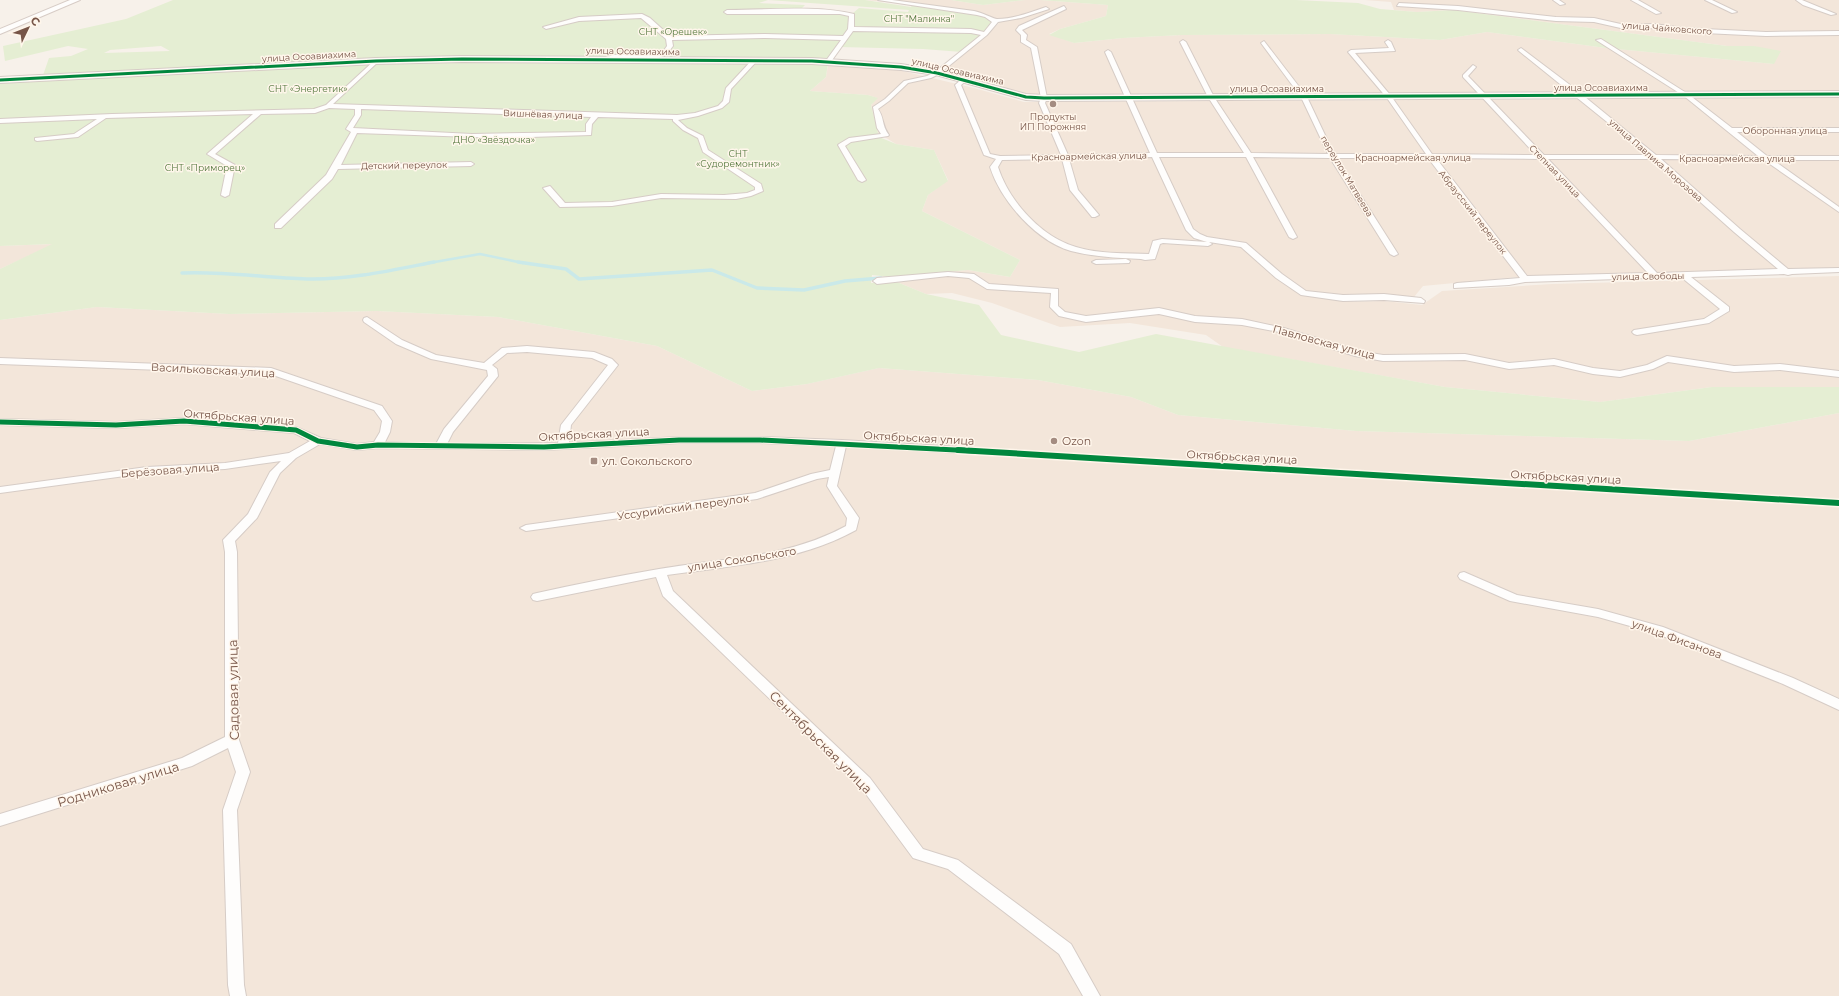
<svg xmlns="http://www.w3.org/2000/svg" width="1839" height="996" viewBox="0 0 1839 996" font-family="Montserrat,sans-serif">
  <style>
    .residential { fill: #f3e6da }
    .green { fill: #e5eed3; fill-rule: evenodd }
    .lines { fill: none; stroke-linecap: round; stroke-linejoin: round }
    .stream-far1 { stroke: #cae9e9; stroke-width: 2.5 }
    .stream { stroke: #cae9e9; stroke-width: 3.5 }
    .street-casing { stroke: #d6ccc6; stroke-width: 2 }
    .secondary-casing { stroke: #d7ccc6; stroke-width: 2 }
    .street { fill: #fefdfc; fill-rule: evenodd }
    .secondary { fill: #fefdfc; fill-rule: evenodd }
    .cycleway-far2-casing { stroke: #fff6eb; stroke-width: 4.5 }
    .cycleway-far1-casing { stroke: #fff6eb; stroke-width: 7 }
    .cycleway-casing { stroke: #fff6eb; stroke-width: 9 }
    .cycleway-far2 { stroke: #00873e; stroke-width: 3 }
    .cycleway-far1 { stroke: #00873e; stroke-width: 5 }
    .cycleway { stroke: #00873e; stroke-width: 6 }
    .poi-dot { fill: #a48c81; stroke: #fff6eb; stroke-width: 1.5 }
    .labels { text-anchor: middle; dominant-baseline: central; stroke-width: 3; stroke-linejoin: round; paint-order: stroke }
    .far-park-label { font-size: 9px; fill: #52773c; stroke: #fff6eb }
    .far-street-label { font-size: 9px; fill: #775548; stroke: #fff6eb }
    .far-poi-label { font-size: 9px; fill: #775548; stroke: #fff6eb }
    .street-label { font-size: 11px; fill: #775548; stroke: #fff6eb }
    .poi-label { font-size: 11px; fill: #775548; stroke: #fff6eb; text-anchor: start }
    .near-street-label { font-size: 13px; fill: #775548; stroke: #fff6eb }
  </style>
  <rect width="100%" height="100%" fill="#f7f1ea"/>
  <path class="residential" d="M866,0h85l32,5 42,-5h15l68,5 -2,11 -46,13 -11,5 25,9 49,-5 59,-3 148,-1 110,6 47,-8 119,16 168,16 -20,-18h-27l-274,-36 -36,2 -23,-2 -3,-8 -26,-2h474v92l-804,4 -18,-3 -76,-21 43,-34 15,-15 -10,-7 -15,-5z
    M828,65l70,5 76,18 50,14 815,-4v170l-322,9 -94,9 -9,11 -70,-2 -1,7 41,-1 38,4 20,-14 110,-7 287,-8v111h-127l-112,15 -155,-15 -222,-40 -17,-12 -76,-12 -70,4 -68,-24 -40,-10 -26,1 -29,-12 6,-6 65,-6 42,7 10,-17 -98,-49 6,-16 20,-15 -14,-30 -38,-6 -18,-11 -7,-28 6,-7 -9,-3 -58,-4 16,-14z
    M54,244l-54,25v-23z
    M97,307l132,7 148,-3 121,6 159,29 95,45 55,-7 72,-16 159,12 93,17 47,18 178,16 333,10 150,-28v583h-1839v-676z"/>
  <path class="green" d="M173,0h692l46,7 1,-2 70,9 13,8 -10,12 -23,18 -39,-3 -84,-2 -11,15 -2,15 -16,14 58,4 10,3 -7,7 8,32 17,7 38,6 14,31 -20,14 -6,16 98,49 -10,17 -42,-7 -77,7 -19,-2 -1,8 26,-1 29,12 53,11 22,30 78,17 77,-18 289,53 155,15 112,-15h127v26l-150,28 -333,-10 -178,-16 -47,-18 -93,-17 -159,-12 -72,16 -55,7 -95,-45 -159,-29 -121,-6 -148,3 -132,-7 -97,13v-51l52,-25 -52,2v-166l42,-2 7,-20 22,-2 17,-7 -20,-3 -63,15 -2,-15 123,-27zM768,0l141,10 -1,2 -49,-4 -6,5h-4l-50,-2 6,-6 -46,-2zM161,46l9,5 -66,2 6,-3z
    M951,0h74l-42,5z
    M1040,0h256l62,3 22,6 37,3 36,-2 274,36h27l27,5 -7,13 -168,-16 -119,-16 -47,8 -110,-6 -148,1 -59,3 -49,5 -25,-8 11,-6 46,-13 2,-11z"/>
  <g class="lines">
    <path class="stream-far1" d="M429,263l51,-9 43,9"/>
    <path class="stream" d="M518,262l48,7 13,10 133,-9 45,18 47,2 41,-9 36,-3
      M182,273c42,-2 83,5 125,6 43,1 86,-9 127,-17"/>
    <defs>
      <path id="street" d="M878,0h14l82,11c7,1 20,8 23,8 17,0 34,-7 49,-12l3,2 -28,9 -23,4 -11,13 -48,39 -8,4 -23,5 -19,18 -11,8c7,10 3,15 11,26l-1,1 -37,6 -6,4 21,34 -4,2 -4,-2 -20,-35 1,-1 10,-6 32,-4 -4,-6 -4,-21 12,-8 19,-18 23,-5 8,-4 46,-37 -10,-2 -118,-2 -23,32 -2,1 -3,-2 16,-22 -76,-2 -93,2 1,6 -7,9 -9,3 -44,1 -6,2 -3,-2 8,-4 50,-2 5,-7 -1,-7 -25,-21 -62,3 -33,8 -3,-2 36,-10 63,-3 8,4 20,18 95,-2 78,2 5,-7 1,-13 -9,-2h-113l-3,-2 3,-2c39,0 89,-5 127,4v13l117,2 13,3 8,-10 -7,-5 -8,-2z
        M1553,0h6l6,4 -5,1z
        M1631,0h7l23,13 -5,1z
        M1705,0h7l25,12 -5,1z
        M1796,0h6l34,14 -5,1 -28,-10z
        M1399,3l59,3 98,11 38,1 31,7 29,-1 30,4 82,4 73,-1v4l-73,1 -82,-4 -30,-4 -29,1 -31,-7 -38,-1 -98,-11 -61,-4z
        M1064,6l2,3 -44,21 5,5 -1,5 11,7 10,51 -2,5 23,52 82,-2 -45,-101 3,-2 3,2 46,101h87l-36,-56 -28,-55 3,-2 3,2 28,55 37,56 77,1 -27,-57 -40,-54 3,-2 43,56 27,57h92l-39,-56 -39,-46 3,-2 38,-2 -4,-6 3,-2 3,2 4,9 -40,2 36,43 41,58 104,1 -73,-78v-2l10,-10 3,2 -8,9 76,79h104l-129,-104 -1,-1 3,-2 53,40 82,67 102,1 -74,-60 -88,-56 5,-1 87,55 44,34h107v4h-102l30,24h72v4h-66l66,47v5l-75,-52 -103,-1 79,70 48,40 51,-1v4l-47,2 -4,1 -4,-1 -93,3 38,30v4l-20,12 -72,12 -3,-1 -2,-2 2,-2 70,-11 16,-10 -39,-32 -156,5 -16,3 -55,3v-4l3,-1 63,-5 -92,-120h-91l61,96 -4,2 -4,-2 -60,-96 -77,-1 44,80 -4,2 -4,-2 -43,-80h-87l34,72 7,5 7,3 39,6 36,31 24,17 37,4 41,-1 37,4 4,3 -1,2 -40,-3 -41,1 -42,-6 -25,-17 -35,-31 -32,-5 3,2 -4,2 -45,-3 -3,1 -5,15 -10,1 -4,-1c-23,-1 -47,-2 -70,-8 -35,-10 -70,-50 -81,-84l6,-8 -12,-4 -29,-70 7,-6 5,1 -6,5 29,69 10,2 61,-1 -22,-52 2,-5 -10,-50 -10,-6v-7l-5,-5 3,-4zM1152,157l34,73 8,8 13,4 -45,-3 -9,2 -4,13c-24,-1 -50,0 -73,-7 -35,-10 -67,-46 -78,-80l4,-7 60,-1 8,31 22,27h3l4,-2 -21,-25 -9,-31zM1436,158l104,1 108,114 -121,3zM1548,159h104l82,73 44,37 -121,4z
        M376,59l2,1v2l-45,42 344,11 18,-2 23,-7 5,-5 3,-13 26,-28h4v2l-25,27 -2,13 -7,6 -24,8 -20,4 9,8 16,8 5,14 53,34 2,7 -12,5 -15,3 -75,-1 -49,8 -52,1 -17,-19 7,-2 15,17 47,-1 49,-8 63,1 23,-2 8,-3v-3l-52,-35 -5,-14 -15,-8 -10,-9v-2l-75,-2 -6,7 -1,11 -90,3 -144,-5 -16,32 130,-3 3,2 -3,2 -133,3 -6,10 -51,49h-6v-4l51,-49 25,-43 -5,-3 9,-14v-6l-26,-1 -14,5 -54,1 -46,40 20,11 -6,30 -4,2 -4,-2 6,-29 -20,-12 46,-40 -147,4 -28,19 -41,4 -2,-1v-2l39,-4 23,-15 -97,4v-4l112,-5 202,-5 12,-4zM361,109l230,8 -5,7v8l-114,2 -119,-6 8,-13z
        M1126,259l4,2 -1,2 -33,1 -4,-2 4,-2z
        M948,272l26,2 15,10 69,5v17l7,6 21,4 73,-8 36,8 47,3 42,9 75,23 24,4 82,-1 44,9 45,-4 39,9 27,3 27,-6 20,-9 67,10 46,-2 59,7v6l-59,-7 -46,2 -66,-10 -15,7 -33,8 -27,-3 -39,-9 -45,4 -44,-9 -82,1 -28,-5 -76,-24 -37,-7 -47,-3 -36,-8 -73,8 -27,-6 -9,-9 1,-14 -64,-4 -18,-11 -21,-2 -71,8 -4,-3 4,-3z
        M367,317l35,23 34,15 48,8 18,-15 25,-2 67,6 18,7 6,6 -47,60 -2,18 110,-6h81l82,3 997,60v6l-993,-60 -9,40 22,32 -3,12c-58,32 -125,36 -189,45l6,16 197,187 53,71 35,11 113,84 29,52h-17l-24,-42 -111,-85 -35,-11 -53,-72 -197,-190 -7,-19 -119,24 -4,-1 -2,-3 2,-3 4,-1c40,-9 81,-17 122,-24 64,-11 129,-11 187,-43l1,-8 -20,-32 2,-9 -12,2 -60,20 -231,32 -6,-3 6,-3 229,-32 56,-19 19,-4 6,-24 -76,-3h-81l-135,7 -166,-2 -21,2 -37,-6 -24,14 -16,15 -23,45 -22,23 2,11 2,188 11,32 -13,38 7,175 2,11h-16l-2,-11 -5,-175 13,-38 -8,-24 -36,18 -192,60v-12l182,-56 43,-21v-185l-2,-12 25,-26 22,-42 11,-11 -56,8 -78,4 -147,20v-6l147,-20 78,-4 64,-10 21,-12 -16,-8 -110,-9 -68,4 -116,-3v-6l116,3 68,-4 112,9 25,11 36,6 17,-2 6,-10 2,-11 -8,-11 -104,-36 -270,-10v-6l271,10 111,38 10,15 -2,11 -5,10 51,2 8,-15 44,-53 -1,-6 -56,-11 -35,-15 -32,-22 -1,-2 1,-2zM527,352l65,6 16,7 -47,60 -3,18 -111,1 6,-12 45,-56 -1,-7 -5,-4 15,-12z
        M1464,572l53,23 81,14 65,18 130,51 46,21v11l-56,-26 -128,-51 -57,-16 -88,-16 -50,-22 -2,-3 2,-3z"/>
      <path id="secondary" d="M70,0h10l-80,34v-5z
        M462,56l350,2 89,6 36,6 89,24 18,1 795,-4v6l-795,4 -18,-1 -90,-25 -35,-5 -89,-6 -350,-2 -86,2 -376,19v-6l376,-19z"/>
    </defs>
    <use href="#street" class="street-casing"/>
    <use href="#secondary" class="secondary-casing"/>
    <use href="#street" class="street"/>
    <use href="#secondary" class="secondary"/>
    <defs>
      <path id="cycleway-far2" d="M0,80l376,-19 86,-2 350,2 89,6 36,6 89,24 18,1 795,-4"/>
      <path id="cycleway-far1" d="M0,422l116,3 68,-4 112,9 22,11 39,6 21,-2 166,2 135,-7h81l215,11"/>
      <path id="cycleway" d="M958,450l881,53"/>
    </defs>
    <use href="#cycleway-far2" class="cycleway-far2-casing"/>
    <use href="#cycleway-far1" class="cycleway-far1-casing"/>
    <use href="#cycleway" class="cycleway-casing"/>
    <use href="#cycleway-far2" class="cycleway-far2"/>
    <use href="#cycleway-far1" class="cycleway-far1"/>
    <use href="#cycleway" class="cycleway"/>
  </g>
  <g class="poi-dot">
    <circle cx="1053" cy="104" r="4"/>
    <circle cx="1054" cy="441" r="4"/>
    <rect x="590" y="457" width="8" height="8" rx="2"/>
  </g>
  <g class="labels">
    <g class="far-park-label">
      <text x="919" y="18">СНТ "Малинка"</text>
      <text x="673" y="31">СНТ «Орешек»</text>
      <text x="308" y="88">СНТ «Энергетик»</text>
      <text x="494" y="139">ДНО «Звёздочка»</text>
      <text x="738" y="153">СНТ<tspan x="738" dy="10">«Судоремонтник»</tspan></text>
      <text x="205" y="167">СНТ «Приморец»</text>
    </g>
    <g class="far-street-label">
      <text transform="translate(1667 28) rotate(4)">улица Чайковского</text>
      <text transform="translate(633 51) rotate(1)">улица Осоавиахима</text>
      <text transform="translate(309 56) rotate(-3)">улица Осоавиахима</text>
      <text transform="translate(958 71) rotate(13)">улица Осоавиахима</text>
      <text x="1601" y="87">улица Осоавиахима</text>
      <text x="1277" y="88">улица Осоавиахима</text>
      <text transform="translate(543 114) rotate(2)">Вишнёвая улица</text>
      <text x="1785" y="130">Оборонная улица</text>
      <text transform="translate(1089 156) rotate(-1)">Красноармейская улица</text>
      <text x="1413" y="157">Красноармейская улица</text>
      <text x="1737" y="158">Красноармейская улица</text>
      <text transform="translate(1656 160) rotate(41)">улица Павлика Морозова</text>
      <text transform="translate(404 165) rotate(-1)">Детский переулок</text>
      <text transform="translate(1555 171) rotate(46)">Степная улица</text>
      <text transform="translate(1347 176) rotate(59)">переулок Матвеева</text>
      <text transform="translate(1473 212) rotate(52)">Абраусский переулок</text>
      <text transform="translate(1648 276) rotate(-1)">улица Свободы</text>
    </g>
    <g class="far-poi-label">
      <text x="1053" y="116">Продукты<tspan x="1053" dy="10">ИП Порожняя</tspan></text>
    </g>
    <g class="street-label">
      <text transform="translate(1324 342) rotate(15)">Павловская улица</text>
      <text transform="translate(213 370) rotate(3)">Васильковская улица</text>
      <text transform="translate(239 417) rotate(4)">Октябрьская улица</text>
      <text transform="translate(594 434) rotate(-3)">Октябрьская улица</text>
      <text transform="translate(919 438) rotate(3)">Октябрьская улица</text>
      <text transform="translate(1242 457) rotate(3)">Октябрьская улица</text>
      <text transform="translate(170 470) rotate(-4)">Берёзовая улица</text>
      <text transform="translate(1566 477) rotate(3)">Октябрьская улица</text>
      <text transform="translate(683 507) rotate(-8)">Уссурийский переулок</text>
      <text transform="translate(742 559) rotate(-9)">улица Сокольского</text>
      <text transform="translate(1677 639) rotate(20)">улица Фисанова</text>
    </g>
    <g class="poi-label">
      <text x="1062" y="441">Ozon</text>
      <text x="602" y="461">ул. Сокольского</text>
    </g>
    <g class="near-street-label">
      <text transform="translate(233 690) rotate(-91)">Садовая улица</text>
      <text transform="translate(821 742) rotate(45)">Сентябрьская улица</text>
      <text transform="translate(118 784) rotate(-17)">Родниковая улица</text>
    </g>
  </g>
  <g transform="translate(28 28) rotate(47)" stroke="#fff6eb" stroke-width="3" paint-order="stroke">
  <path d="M0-3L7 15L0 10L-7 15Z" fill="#775548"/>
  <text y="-6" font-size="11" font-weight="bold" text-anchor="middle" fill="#775548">С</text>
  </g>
</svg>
